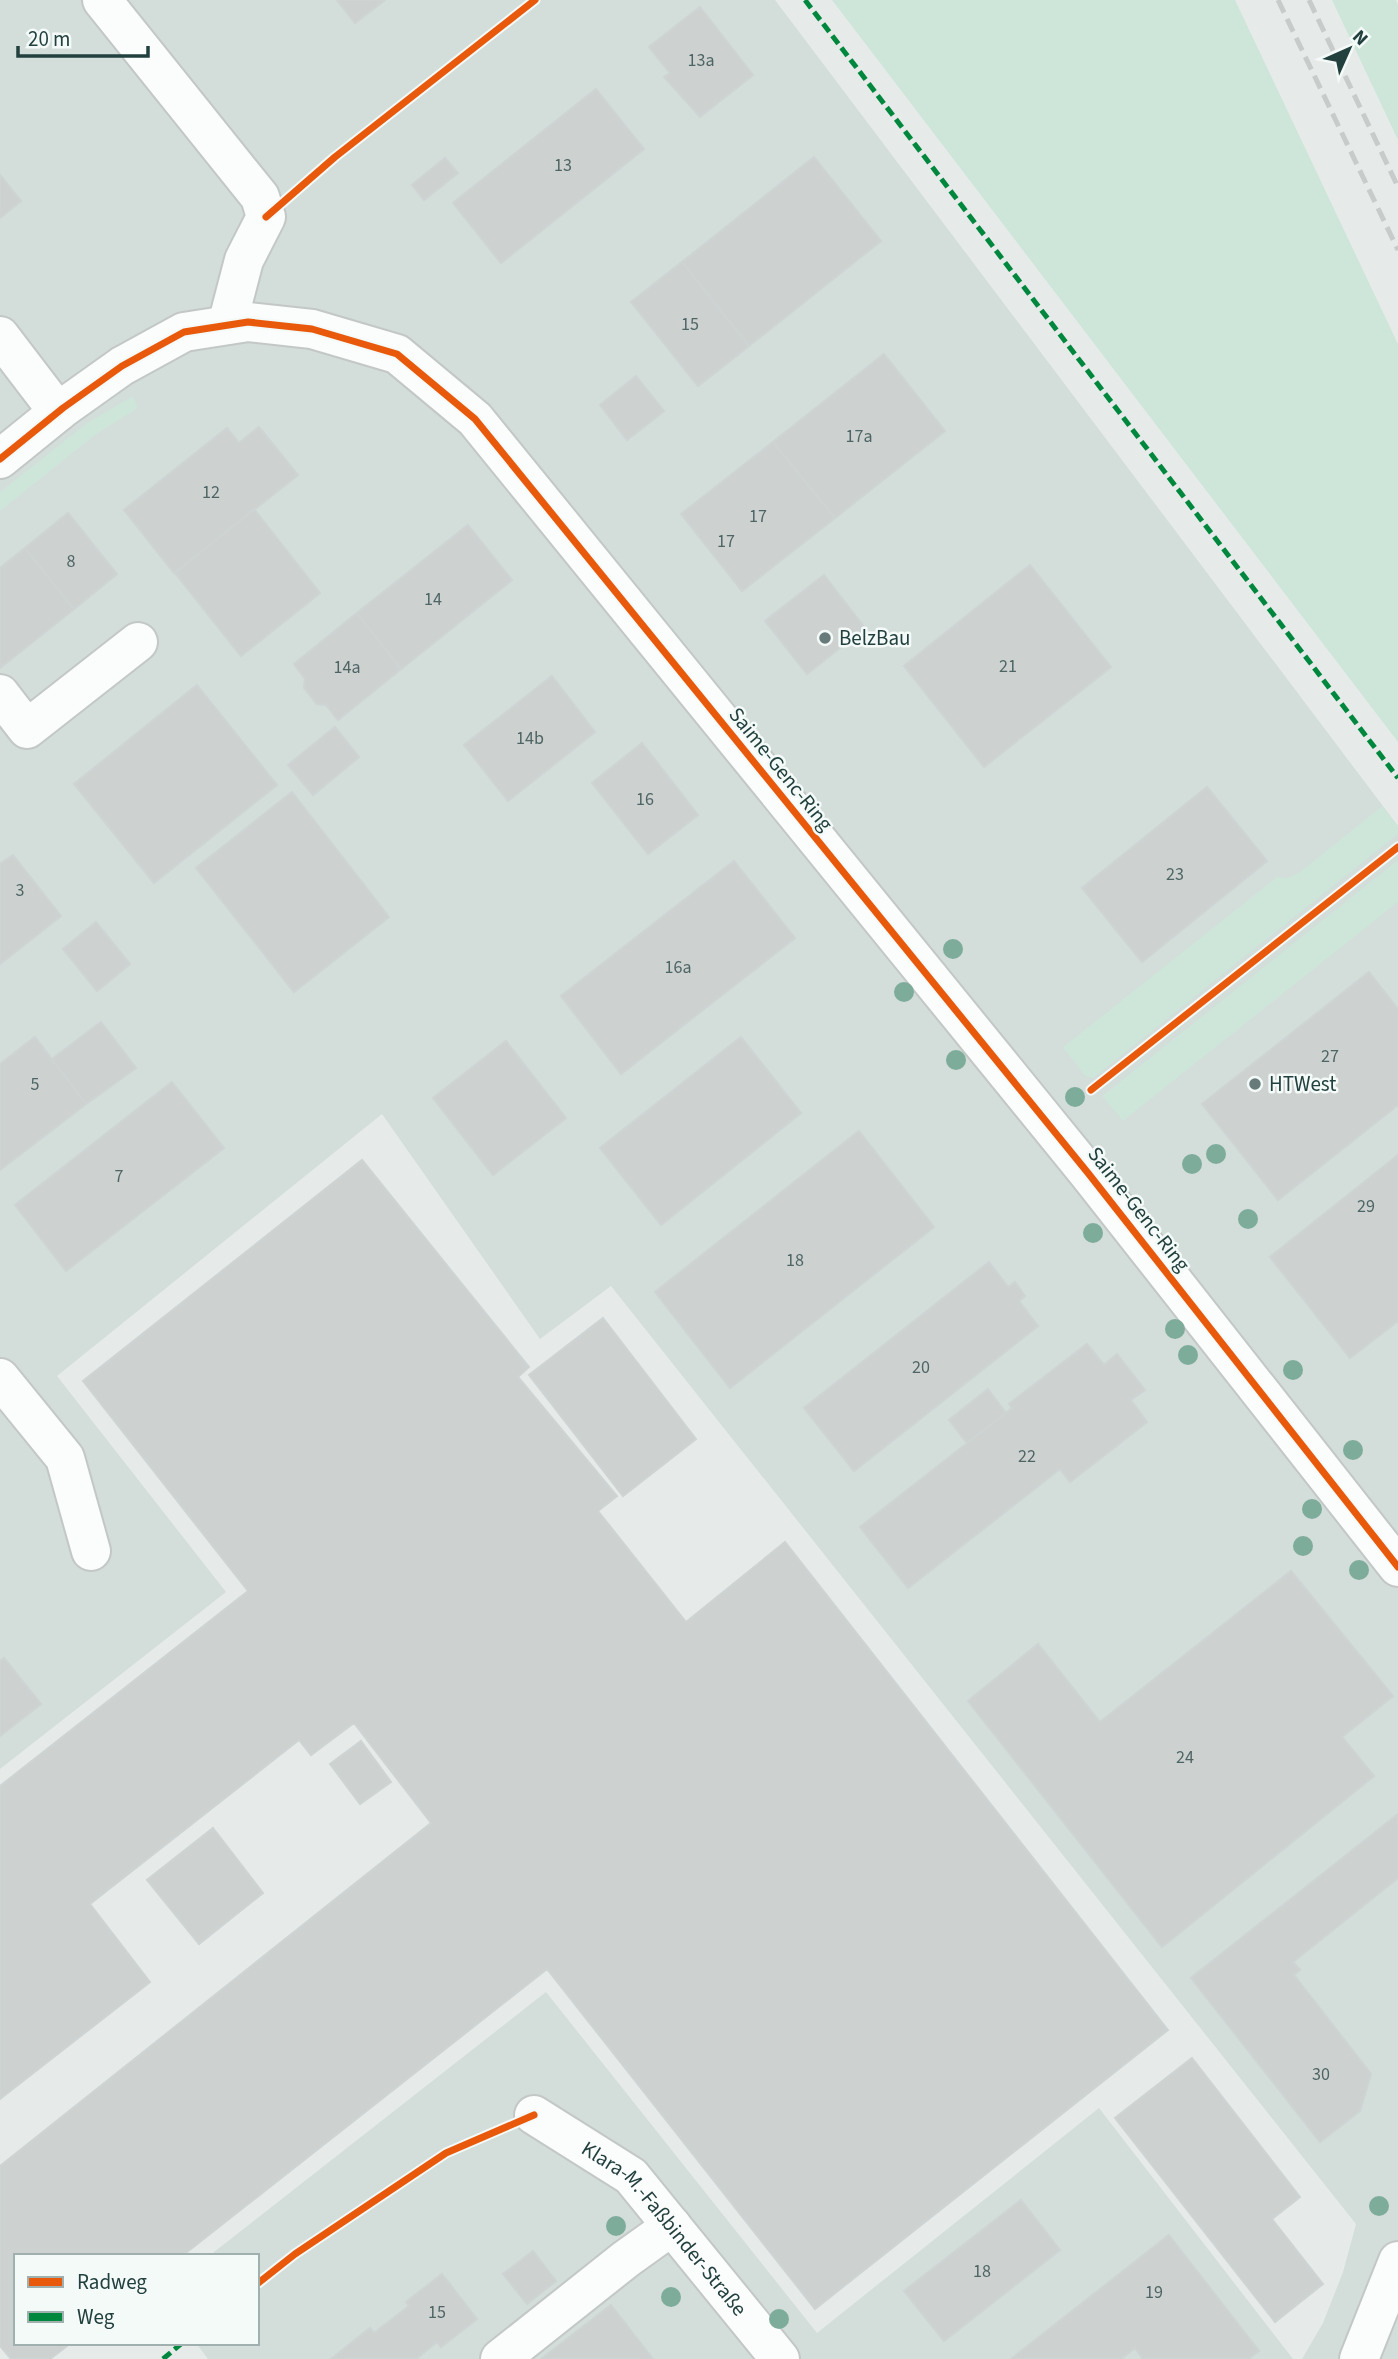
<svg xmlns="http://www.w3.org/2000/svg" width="1398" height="2359" viewBox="0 0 1398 2359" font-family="'Source Sans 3',sans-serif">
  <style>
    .built { fill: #d3ddda }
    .green { fill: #cee5da }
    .building { fill: #cdd2d1; stroke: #ced4d3; stroke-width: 2 }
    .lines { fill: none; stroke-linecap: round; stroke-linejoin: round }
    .minor-casing { stroke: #c3c8c7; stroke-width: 42 }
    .minor { stroke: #fbfcfc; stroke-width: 38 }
    .rail { stroke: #c7cccb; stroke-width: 5; stroke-dasharray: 14 7; stroke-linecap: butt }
    .quiet { stroke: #00873e; stroke-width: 5; stroke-dasharray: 10 5; stroke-linecap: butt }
    .cycleway-casing { stroke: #f4faf8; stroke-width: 11 }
    .cycleway { stroke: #e8590c; stroke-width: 7 }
    .tree { fill: #7eac9a }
    .poi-dot { fill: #677c7a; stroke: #f4faf8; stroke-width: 2.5 }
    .labels { text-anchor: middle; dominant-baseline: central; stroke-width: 5; stroke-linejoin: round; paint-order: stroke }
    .number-label { font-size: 18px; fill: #4e6564 }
    .poi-label { font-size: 21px; fill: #22403e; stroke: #f4faf8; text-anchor: start }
    .street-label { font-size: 21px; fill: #22403e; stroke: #f4faf8 }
  </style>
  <rect width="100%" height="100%" fill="#e6ebea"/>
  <path class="built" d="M0,0h775l623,826v1533h-96l21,-36 20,-51 13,-48 -745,-938 -71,53 -158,-225 -325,262 169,216 -226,177z
    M546,1992l271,341 282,-225 194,251h-1085l-12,-16h61v-87h-48z"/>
  <path class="green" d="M832,0h403l163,344v398z
    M1332,0h64l2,5v135z
    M133,396l5,12 -43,27 -95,76v-19l87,-69z
    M1382,806l16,20v8l-305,244 -8,-2 -22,-29 214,-170 11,1 12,-6z
    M1398,860v42l-275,219 -21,-25z"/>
  <path class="building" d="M337,0h48l-30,23z
    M700,7l53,68 -53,42 -36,-40 6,-4 -21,-26z
    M596,89l48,60 -143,114 -48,-60z
    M814,157l67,84 -132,105 -67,-84z
    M445,158l13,15 -34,27 -12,-15z
    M0,175l21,26 -21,17z
    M682,262l67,84 -51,40 -67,-84z
    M884,354l61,77 -110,87 -62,-76z
    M636,376l28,35 -37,29 -27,-35z
    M259,427l39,48 -124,98 -50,-63 103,-82 12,15z
    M773,442l62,76 -93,73 -61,-77z
    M254,509l66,84 -79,63 -66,-83z
    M68,513l49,61 -43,35 -49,-61z
    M468,525l44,55 -111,89 -44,-56z
    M25,548l49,61 -74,59v-100z
    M1030,565l81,102 -127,100 -80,-101z
    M824,575l41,53 -58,46 -42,-53z
    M357,613l44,56 -63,51 -12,-15 -9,-1 -13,-16 1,-9 -11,-15z
    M552,676l43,56 -87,69 -44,-56z
    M197,685l80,100 -123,98 -80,-99z
    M335,727l24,30 -46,38 -25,-30z
    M642,743l56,72 -50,39 -56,-71z
    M1207,787l60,74 -125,101 -60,-74z
    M292,792l97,125 -95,75 -98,-124z
    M13,855l48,61 -61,48v-100z
    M734,861l61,77 -174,136 -60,-78z
    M96,922l34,42 -33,27 -34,-42z
    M1369,972l29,37v96l-120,95 -76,-96z
    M101,1022l35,46 -50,36 -34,-45z
    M35,1037l51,67 -86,66v-106z
    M741,1037l60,76 -140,112 -61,-77z
    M506,1041l60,77 -73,57 -60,-77z
    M172,1082l52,66 -158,123 -51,-66z
    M859,1131l75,96 -204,161 -75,-96z
    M1398,1155v166l-48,37 -80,-101z
    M362,1160l167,207 -11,10 99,119 -19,15 88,111 99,-80 383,488 -353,279 -268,-340 -365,287h-166v87h55l-21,16h-39l-11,-13v-180l431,-343 -77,-100 -43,32 -12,-15 -209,164 60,78 -150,117v-313l248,-195 -165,-210z
    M989,1262l19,25 7,-5 10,14 -6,5 19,25 -184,145 -50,-63z
    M603,1318l93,121 -73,57 -94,-121z
    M1087,1344l17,21 13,-11 28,36 -14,10 16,22 -77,60 -10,-13 -152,119 -48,-61 152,-119 -3,-4z
    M988,1389l18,24 -39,30 -18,-23z
    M1291,1571l102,125 -51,41 32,39 -212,171 -194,-246 70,-57 62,78z
    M4,1658l37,46 -41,32v-75z
    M361,1741l30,41 -31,22 -30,-40z
    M1398,1814v64l-105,84 7,8 -6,5 77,99 -11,37 -40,31 -129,-164z
    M213,1828l50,65 -64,51 -52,-64z
    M1192,2058l108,139 -28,22 51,65 -48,38 -160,-204z
    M1021,2200l39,50 -116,91 -40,-50z
    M1169,2235l90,116 -11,8h-105l-8,-11 -14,11h-110z
    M533,2251l23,30 -29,23 -24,-30z
    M442,2274l35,45 -36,28 -4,-5 -21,17h-85l39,-31 4,5 35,-27 -3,-4z
    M611,2305l42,54h-112z"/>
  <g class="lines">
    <defs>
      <g id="minor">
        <path d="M102,0l158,197 6,20 -22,43 -17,65"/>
        <path d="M0,336l58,76"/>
        <path d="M0,459l63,-51 59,-42 62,-34 64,-10 64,7 85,25 78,65 613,754 310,394"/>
        <path d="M0,694l27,35 111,-87"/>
        <path d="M0,1378l65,80 26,93"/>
        <path id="s1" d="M534,2115l97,61 149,183"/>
        <path d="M500,2359l126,-100 46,-33"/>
        <path d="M1359,2359l39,-98"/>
      </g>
    </defs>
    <use href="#minor" class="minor-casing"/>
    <use href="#minor" class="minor"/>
    <path class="rail" d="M1278,0l120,250
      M1309,0l89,187"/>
    <path class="quiet" d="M805,0l593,778
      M163,2359l19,-16"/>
    <defs>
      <path id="cycleway" d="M266,217l69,-60 200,-157
        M0,459l63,-51 59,-42 62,-34 64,-10 64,7 85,25 78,65 613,754 310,394
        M1091,1090l307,-243
        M257,2284l38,-30 151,-101 88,-38"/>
    </defs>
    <use href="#cycleway" class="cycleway-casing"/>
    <use href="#cycleway" class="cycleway"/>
  </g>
  <g class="tree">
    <circle cx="953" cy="949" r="10"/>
    <circle cx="904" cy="992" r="10"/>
    <circle cx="956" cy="1060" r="10"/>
    <circle cx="1075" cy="1097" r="10"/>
    <circle cx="1216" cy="1154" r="10"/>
    <circle cx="1192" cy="1164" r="10"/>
    <circle cx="1248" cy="1219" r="10"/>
    <circle cx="1093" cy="1233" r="10"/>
    <circle cx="1175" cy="1329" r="10"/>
    <circle cx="1188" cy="1355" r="10"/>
    <circle cx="1293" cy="1370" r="10"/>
    <circle cx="1353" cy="1450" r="10"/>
    <circle cx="1312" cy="1509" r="10"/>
    <circle cx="1303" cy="1546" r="10"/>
    <circle cx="1359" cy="1570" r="10"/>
    <circle cx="1379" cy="2206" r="10"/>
    <circle cx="616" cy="2226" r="10"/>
    <circle cx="671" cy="2297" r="10"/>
    <circle cx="779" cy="2319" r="10"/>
  </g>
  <g class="poi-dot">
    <circle cx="825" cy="638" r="7"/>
    <circle cx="1255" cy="1084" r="7"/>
  </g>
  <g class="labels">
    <g class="number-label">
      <text x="701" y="60">13a</text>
      <text x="563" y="165">13</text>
      <text x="690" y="324">15</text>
      <text x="859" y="436">17a</text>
      <text x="211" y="492">12</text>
      <text x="758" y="516">17</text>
      <text x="726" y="541">17</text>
      <text x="71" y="561">8</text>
      <text x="433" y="599">14</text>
      <text x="1008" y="666">21</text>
      <text x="347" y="667">14a</text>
      <text x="530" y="738">14b</text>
      <text x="645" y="799">16</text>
      <text x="1175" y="874">23</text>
      <text x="20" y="890">3</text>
      <text x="678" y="967">16a</text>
      <text x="1330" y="1056">27</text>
      <text x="35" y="1084">5</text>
      <text x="119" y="1176">7</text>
      <text x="1366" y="1206">29</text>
      <text x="795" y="1260">18</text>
      <text x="921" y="1367">20</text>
      <text x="1027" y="1456">22</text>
      <text x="1185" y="1757">24</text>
      <text x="1321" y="2074">30</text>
      <text x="982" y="2271">18</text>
      <text x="1154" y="2292">19</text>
      <text x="437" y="2312">15</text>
    </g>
    <g class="poi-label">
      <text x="839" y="638">BelzBau</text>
      <text x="1269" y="1084">HTWest</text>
    </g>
    <g class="street-label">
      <text transform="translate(781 769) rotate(51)">Saime-Genc-Ring</text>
      <text transform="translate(1139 1209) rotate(52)">Saime-Genc-Ring</text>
      <text stroke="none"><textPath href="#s1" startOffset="175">Klara-M.-Faßbinder-Straße</textPath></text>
    </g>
  </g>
  <rect x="14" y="2254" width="245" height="91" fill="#f4faf8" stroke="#a0b0ae" stroke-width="2"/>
  <rect x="28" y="2277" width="35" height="10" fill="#e8590c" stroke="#a0b0ae" stroke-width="2"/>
  <text x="77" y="2289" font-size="21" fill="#22403e">Radweg</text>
  <rect x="28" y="2312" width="35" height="10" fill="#00873e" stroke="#a0b0ae" stroke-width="2"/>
  <text x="77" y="2324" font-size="21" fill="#22403e">Weg</text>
  <g transform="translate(1349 49) rotate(45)" stroke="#f4faf8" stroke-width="5" paint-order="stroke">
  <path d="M0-5L12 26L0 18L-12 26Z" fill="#22403e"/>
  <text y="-10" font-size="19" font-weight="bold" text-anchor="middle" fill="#22403e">N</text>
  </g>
  <path d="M18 46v10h130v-10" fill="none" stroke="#22403e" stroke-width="3.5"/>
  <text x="28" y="46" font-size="21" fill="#22403e" stroke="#f4faf8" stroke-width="5" paint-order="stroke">20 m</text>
</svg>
